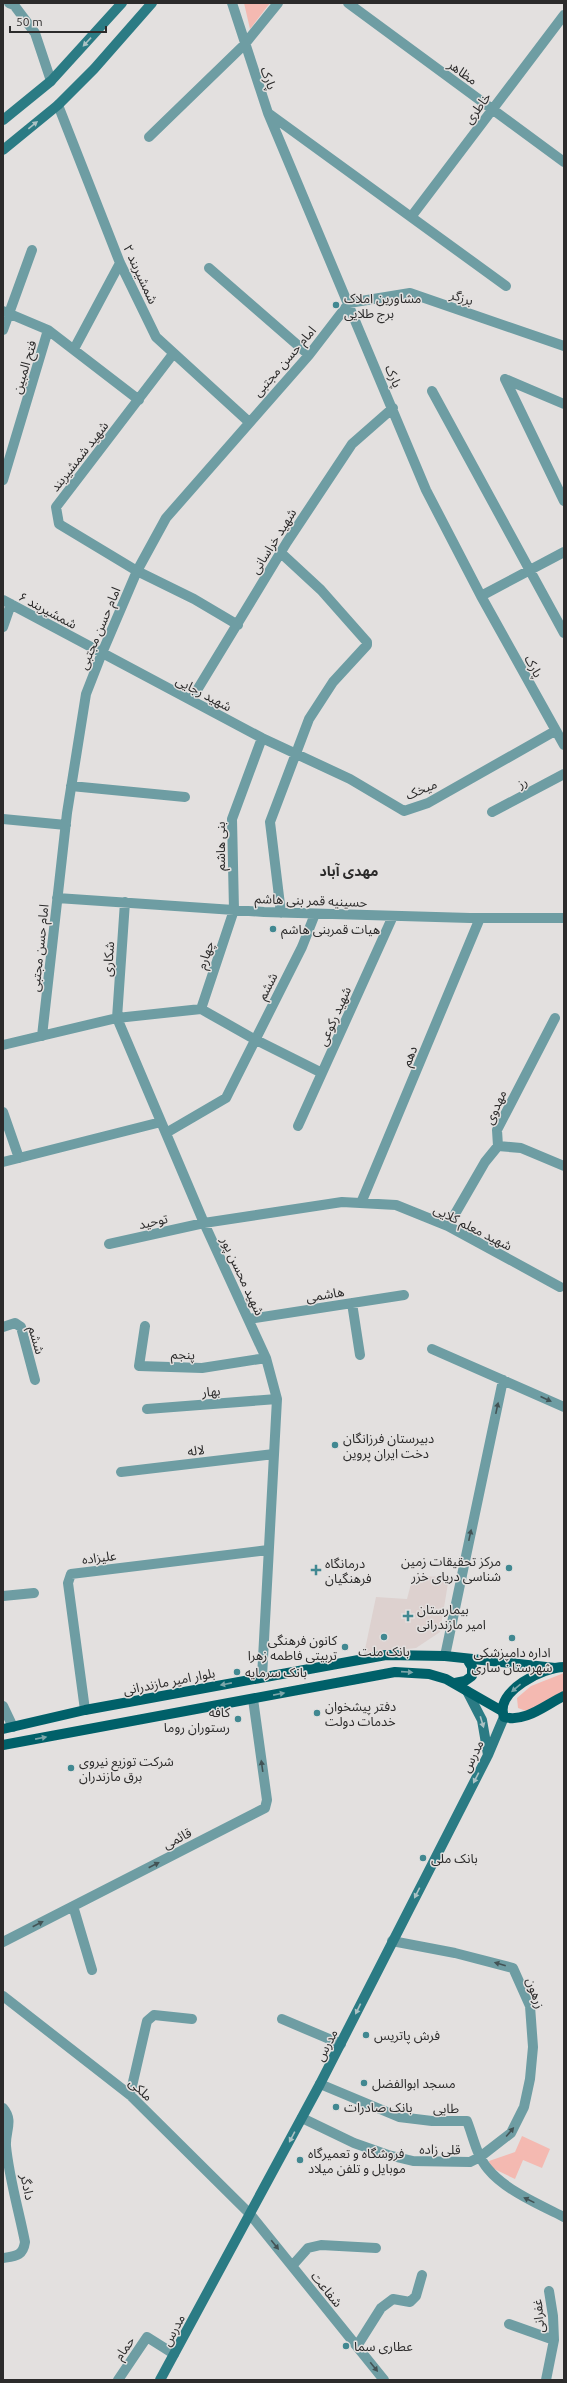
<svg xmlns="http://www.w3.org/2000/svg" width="567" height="2383" viewBox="0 0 567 2383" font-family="Ubuntu,'Noto Sans Arabic',sans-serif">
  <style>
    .built { fill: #ddd1cf }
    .green { fill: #f4b9b1 }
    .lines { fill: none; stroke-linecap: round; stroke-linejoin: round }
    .minor { stroke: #6e9da3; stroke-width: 10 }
    .secondary { stroke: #2b7b84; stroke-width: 10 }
    .primary { stroke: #006069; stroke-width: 10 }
    .oneway { fill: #acc2c4 }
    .oneway2 { fill: #435355 }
    .oneway3 { fill: #7da6aa }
    .poi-dot { fill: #418891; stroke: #e3e0df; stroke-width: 1.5 }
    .labels { text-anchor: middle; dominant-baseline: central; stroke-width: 3; stroke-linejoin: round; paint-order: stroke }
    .street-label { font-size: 13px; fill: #2c2b2b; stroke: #e3e0df }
    .poi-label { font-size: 13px; fill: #2c2b2b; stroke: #e3e0df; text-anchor: start }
    .neighbourhood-label { font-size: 14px; font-weight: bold; fill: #2c2b2b; stroke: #e3e0df }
  </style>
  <rect width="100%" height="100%" fill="#e3e0df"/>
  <path class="built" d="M413,1576l36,1 -9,55 -24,16 -52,6 12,-57 31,2z"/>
  <path class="green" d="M244,3h26l-20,26z
    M564,1673v20l-38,18 -8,-3 -1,-10 14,-12z
    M522,2136l28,13 -8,19 -19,-8 -8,19 -25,-12 -1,-6 26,-9z"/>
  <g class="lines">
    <path class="minor" d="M9,3l5,2 21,28 16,48
      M232,3l36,110 158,377 55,106 83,149
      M348,3l216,159
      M58,105l62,158 36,74 93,85
      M268,113l238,173
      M149,137l95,-92 34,-42
      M411,217l153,-202
      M209,268l100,87
      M3,311l45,19 91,70
      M3,330l29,-80
      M74,349l46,-86
      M173,354l-117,153 3,17 78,47 57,28 44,26
      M505,379l59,122
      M505,379l59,25
      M432,391l132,242
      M3,480l45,-150
      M481,596l83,-44
      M3,600l259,138 88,41 54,32 24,-8 127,-72
      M3,627l8,-23
      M191,700l96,-158 65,-98 41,-36
      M71,786l114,11
      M492,812l72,-38
      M3,819l63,6
      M57,898l207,14 206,6h94
      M125,902l-8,116 84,-9 53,30 68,34
      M281,913l-11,-91 39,-103 24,-37 34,-37v-3l-46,-52 -40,-37
      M201,1009l33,-99 -2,-91 30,-81
      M42,1036l25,-223 19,-119 16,-41 35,-82 29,-53 143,-163 40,-52 61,-10 154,53
      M3,1045l114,-27 87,205 62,135 11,41 -15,278
      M3,1112l16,46
      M298,1126l95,-210
      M166,1133l60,-35 76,-151 13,-33
      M498,1146l23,2 43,18
      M3,1162l158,-40
      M361,1203l119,-285
      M448,1226l37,-64 13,-16 -1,-16 58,-112
      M109,1244l95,-21 138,-21 54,3 52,21 112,61
      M352,1303l8,52
      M249,1319l155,-24
      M145,1326l-6,40 63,2 64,-10
      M3,1327l12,-4 6,4 14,53
      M432,1349l132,58
      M147,1409l130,-10
      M121,1472l153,-18
      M3,1596l31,-3
      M445,1656l58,-276
      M3,1706l10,21
      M85,1710l-17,-127 3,-9 197,-24
      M73,1906l19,64
      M3,1942l262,-134 2,-8 -14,-101
      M3,1996l127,99 120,119 134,166
      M282,2019l59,25
      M320,2084l79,33 33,4h35c6,15 10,36 21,48 17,21 52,36 76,48
      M130,2095l17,-74 7,-6 38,4
      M3,2108c11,13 2,23 3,38 3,32 13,65 19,96 -2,14 -9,14 -22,16
      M302,2118l52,25 34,12 25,6 57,1 10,-5 31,-24 13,-26 6,-28 3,-32 -3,-41 -17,-38 -58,-15 -63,-12
      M292,2266l16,-18 13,-3 55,3
      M509,2324l45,16 -1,-24 -4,-25
      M357,2346l24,-38 12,-9 17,3 6,-6 6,-21
      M118,2380l29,-43 27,17
      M546,2380l8,-40"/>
    <path class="secondary" d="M3,120l48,-39 71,-78
      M3,150l55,-45 36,-36 58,-66
      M467,1691l15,29 6,35
      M160,2380l160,-296 168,-329 16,-38"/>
    <path class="primary" d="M564,1667c-20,0 -70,24 -60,50 21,6 41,-12 60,-21
      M455,1683l10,-2 7,-5v-9l-5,-8
      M3,1729l82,-19 301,-55 59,1 110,12
      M3,1745l392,-73 34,2 17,5 56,32"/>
  </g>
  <defs><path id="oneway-solid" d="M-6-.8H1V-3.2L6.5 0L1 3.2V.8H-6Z"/></defs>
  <g class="oneway">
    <use href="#oneway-solid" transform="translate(87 42) rotate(133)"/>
    <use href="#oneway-solid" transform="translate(33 125) rotate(-39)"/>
    <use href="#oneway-solid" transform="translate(482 1722) rotate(73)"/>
    <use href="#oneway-solid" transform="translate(476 1778) rotate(117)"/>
    <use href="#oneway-solid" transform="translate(417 1893) rotate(117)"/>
    <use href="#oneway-solid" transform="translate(358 2009) rotate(116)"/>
    <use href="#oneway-solid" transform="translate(292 2137) rotate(118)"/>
  </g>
  <g class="oneway2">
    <use href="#oneway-solid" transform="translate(546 1399) rotate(24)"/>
    <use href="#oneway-solid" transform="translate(497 1408) rotate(-78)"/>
    <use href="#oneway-solid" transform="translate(470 1535) rotate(-78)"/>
    <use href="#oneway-solid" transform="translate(262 1766) rotate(-98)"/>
    <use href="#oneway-solid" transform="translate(154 1865) rotate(-27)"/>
    <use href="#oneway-solid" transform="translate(38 1924) rotate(-27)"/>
    <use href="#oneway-solid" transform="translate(500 1964) rotate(-164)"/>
    <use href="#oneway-solid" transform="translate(510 2132) rotate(-50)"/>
    <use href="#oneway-solid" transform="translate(529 2200) rotate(-154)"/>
    <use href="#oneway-solid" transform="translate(275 2245) rotate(51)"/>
    <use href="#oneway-solid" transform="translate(374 2367) rotate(51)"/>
  </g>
  <g class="oneway3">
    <use href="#oneway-solid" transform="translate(407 1672) rotate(4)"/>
    <use href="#oneway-solid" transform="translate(226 1684) rotate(169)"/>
    <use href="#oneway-solid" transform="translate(516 1688) rotate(140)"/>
    <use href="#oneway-solid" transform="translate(279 1694) rotate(-11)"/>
    <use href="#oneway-solid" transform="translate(41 1738) rotate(-11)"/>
  </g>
  <g class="poi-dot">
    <circle cx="336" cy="305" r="4"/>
    <circle cx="273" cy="929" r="4"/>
    <circle cx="335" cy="1445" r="4"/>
    <circle cx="509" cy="1568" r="4"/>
    <path d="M314 1564h4v4h4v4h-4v4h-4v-4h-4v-4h4z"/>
    <path d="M406 1610h4v4h4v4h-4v4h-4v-4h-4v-4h4z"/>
    <circle cx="384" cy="1637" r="4"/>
    <circle cx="512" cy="1638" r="4"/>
    <circle cx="345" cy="1647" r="4"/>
    <circle cx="237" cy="1672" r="4"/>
    <circle cx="317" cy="1713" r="4"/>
    <circle cx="238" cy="1719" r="4"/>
    <circle cx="71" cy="1768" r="4"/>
    <circle cx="423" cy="1858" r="4"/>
    <circle cx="366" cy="2035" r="4"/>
    <circle cx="364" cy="2083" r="4"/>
    <circle cx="336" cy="2107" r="4"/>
    <circle cx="300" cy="2160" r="4"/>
    <circle cx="346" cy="2346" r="4"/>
  </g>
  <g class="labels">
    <g class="street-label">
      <text transform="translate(463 72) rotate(36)">مظاهر</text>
      <text transform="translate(269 78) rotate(70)">پارک</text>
      <text transform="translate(477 108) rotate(-53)">خاطری</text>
      <text transform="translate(141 274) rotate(65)">شمشیربند ۲</text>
      <text transform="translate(462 297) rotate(18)">برزگر</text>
      <text transform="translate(284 361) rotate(-49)">امام حسن مجتبی</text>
      <text transform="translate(24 367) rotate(-73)">فتح المبین</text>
      <text transform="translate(394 376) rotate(67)">پارک</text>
      <text transform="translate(79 456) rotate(-52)">شهید شمشیربند</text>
      <text transform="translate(273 541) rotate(-58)">شهید خراسانی</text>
      <text transform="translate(48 610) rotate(28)">شمشیربند ۶</text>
      <text transform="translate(99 628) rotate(-67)">امام حسن مجتبی</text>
      <text transform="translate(534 666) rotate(61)">پارک</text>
      <text transform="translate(204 693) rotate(28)">شهید رجایی</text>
      <text transform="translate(522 782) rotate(-28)">رز</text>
      <text transform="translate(421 789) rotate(-23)">میخک</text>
      <text transform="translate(220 846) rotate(-90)">بنی هاشم</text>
      <text transform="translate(311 900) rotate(2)">حسینیه قمر بنی هاشم</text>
      <text transform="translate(39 948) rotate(-84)">امام حسن مجتبی</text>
      <text transform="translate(205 955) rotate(-72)">چهارم</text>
      <text transform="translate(108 959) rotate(-86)">شکاری</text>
      <text transform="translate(267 986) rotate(-63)">ششم</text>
      <text transform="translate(334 1016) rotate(-66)">شهید رکوعی</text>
      <text transform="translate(409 1056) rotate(-68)">دهم</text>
      <text transform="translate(495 1107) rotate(-66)">مهدوی</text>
      <text transform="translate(153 1221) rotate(-13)">توحید</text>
      <text transform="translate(473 1227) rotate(27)">شهید معلم کلایی</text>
      <text transform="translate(243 1276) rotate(65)">شهید محسن پور</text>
      <text transform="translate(325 1294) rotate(-9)">هاشمی</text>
      <text transform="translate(37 1340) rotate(74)">ششم</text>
      <text transform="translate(183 1354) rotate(2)">پنجم</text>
      <text transform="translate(211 1391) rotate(-5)">بهار</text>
      <text transform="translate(196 1450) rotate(-7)">لاله</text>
      <text transform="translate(99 1557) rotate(-7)">علیزاده</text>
      <text transform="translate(169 1681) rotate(-11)">بلوار امیر مازندرانی</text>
      <text transform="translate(472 1756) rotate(-64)">مدرس</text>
      <text transform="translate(177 1838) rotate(-27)">قائمی</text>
      <text transform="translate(536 1993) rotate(72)">زرهون</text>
      <text transform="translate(326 2045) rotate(-63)">مدرس</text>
      <text transform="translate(141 2089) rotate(42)">ملکی</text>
      <text transform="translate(446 2108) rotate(1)">طایی</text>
      <text transform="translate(440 2149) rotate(1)">قلی زاده</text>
      <text transform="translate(28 2187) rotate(79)">دادگر</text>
      <text transform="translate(327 2289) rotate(51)">شفاعت</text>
      <text transform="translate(538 2316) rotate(-95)">غفرانی</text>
      <text transform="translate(173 2330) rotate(-62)">مدرس</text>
      <text transform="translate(124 2348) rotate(-56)">حمام</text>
    </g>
    <g class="poi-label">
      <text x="344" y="298">مشاورین املاک<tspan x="344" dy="15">برج طلایی</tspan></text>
      <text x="281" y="929">هیات قمربنی هاشم</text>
      <text x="343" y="1438">دبیرستان فرزانگان<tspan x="343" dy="15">دخت ایران پروین</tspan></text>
      <text x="501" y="1561" text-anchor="end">مرکز تحقیقات زمین<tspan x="501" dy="15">شناسی دریای خزر</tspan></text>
      <text x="325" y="1563">درمانگاه<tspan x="325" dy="15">فرهنگیان</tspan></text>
      <text x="417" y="1609">بیمارستان<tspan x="417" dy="15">امیر مازندرانی</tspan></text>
      <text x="337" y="1640" text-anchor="end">کانون فرهنگی<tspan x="337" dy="15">تربیتی فاطمه زهرا</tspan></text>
      <text x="384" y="1651" text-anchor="middle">بانک ملت</text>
      <text x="512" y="1652" text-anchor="middle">اداره دامپزشکی<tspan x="512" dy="15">شهرستان ساری</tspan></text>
      <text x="245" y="1672">بانک سرمایه</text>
      <text x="325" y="1706">دفتر پیشخوان<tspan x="325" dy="15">خدمات دولت</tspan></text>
      <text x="230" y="1712" text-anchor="end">کافه<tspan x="230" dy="15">رستوران روما</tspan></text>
      <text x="79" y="1761">شرکت توزیع نیروی<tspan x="79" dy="15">برق مازندران</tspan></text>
      <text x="431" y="1858">بانک ملی</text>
      <text x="374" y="2035">فرش پاتریس</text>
      <text x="372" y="2083">مسجد ابوالفضل</text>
      <text x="344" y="2107">بانک صادرات</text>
      <text x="308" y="2153">فروشگاه و تعمیرگاه<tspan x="308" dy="15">موبایل و تلفن میلاد</tspan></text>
      <text x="354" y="2346">عطاری سما</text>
    </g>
    <g class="neighbourhood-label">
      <text x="349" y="871">مهدی آباد</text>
    </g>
  </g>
  <rect width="567" height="2383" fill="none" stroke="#2c2b2b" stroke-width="8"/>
  <path d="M10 26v6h96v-6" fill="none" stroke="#2c2b2b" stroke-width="2"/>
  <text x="16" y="26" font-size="12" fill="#2c2b2b" stroke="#e3e0df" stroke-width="3" paint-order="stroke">50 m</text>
</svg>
